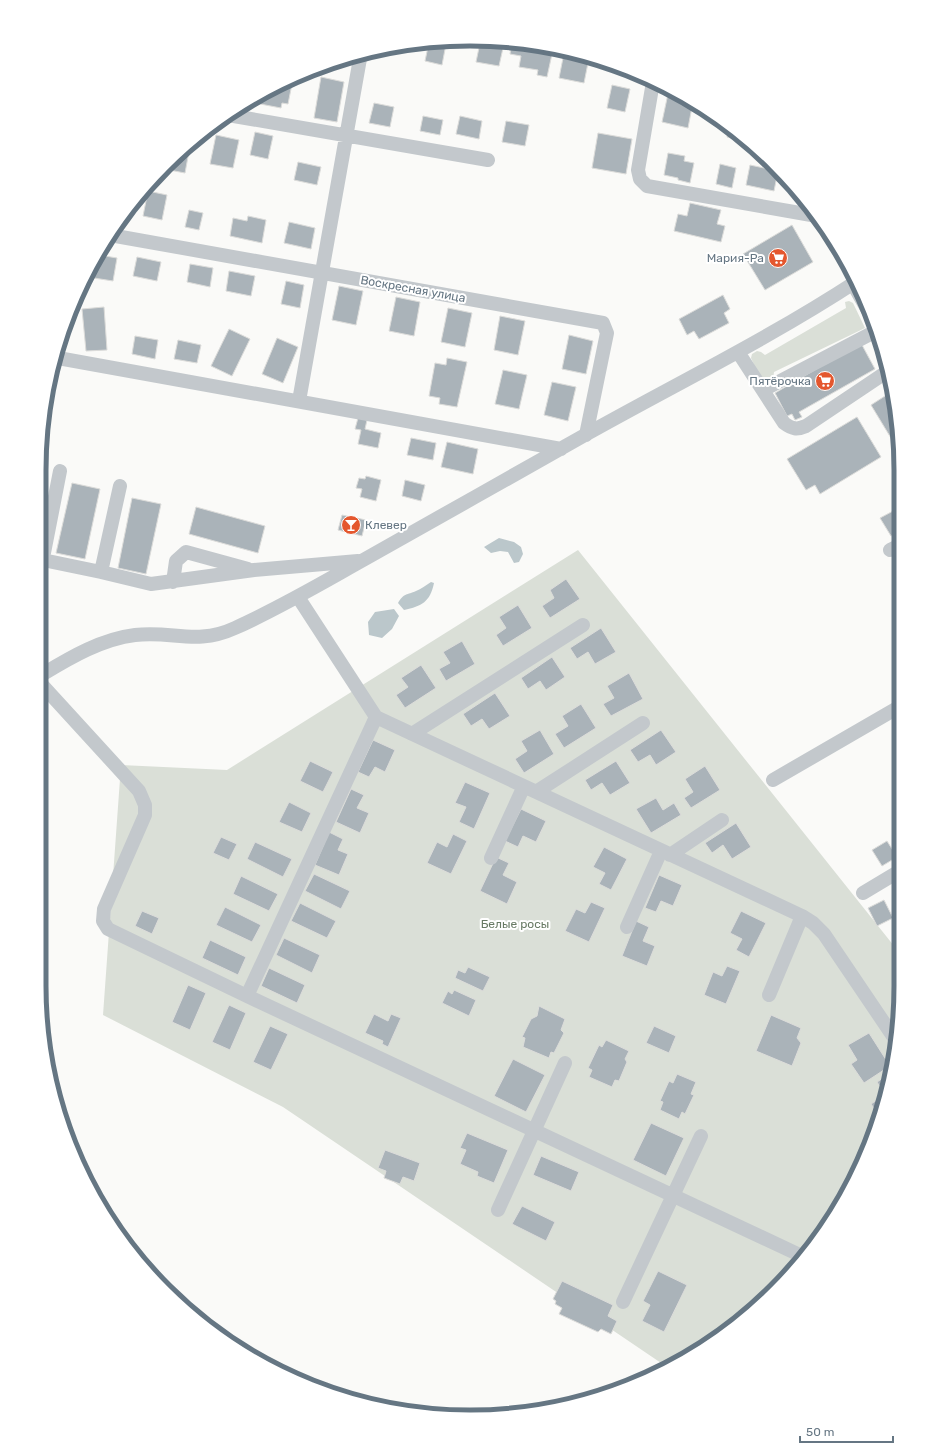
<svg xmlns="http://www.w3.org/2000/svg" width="940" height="1456" viewBox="0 0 940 1456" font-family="Rubik,sans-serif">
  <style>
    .green { fill: #dadfd7 }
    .water { fill: #bbc7cb }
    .building { fill: #aab3b9; stroke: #dcdcda }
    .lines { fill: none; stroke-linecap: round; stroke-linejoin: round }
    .minor { stroke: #c3c8cc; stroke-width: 14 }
    .labels { text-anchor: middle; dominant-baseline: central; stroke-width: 4; stroke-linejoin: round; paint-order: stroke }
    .poi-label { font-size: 12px; fill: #657683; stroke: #fff; text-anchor: end }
    .street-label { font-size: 12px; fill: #657683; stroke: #fff }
    .park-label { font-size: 12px; fill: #687a64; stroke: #fff }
    .rim { fill: none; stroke: #657683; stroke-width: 5 }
  </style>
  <rect width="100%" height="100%" fill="#fafaf8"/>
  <path class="green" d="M849,301l4,2 12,25 -91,44 -1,7 -11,3 -11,-24 1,-4 5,-3 4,1 4,3 81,-47 -1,-6z
    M578,550l320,401 -1,91 -29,109 -40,74 -34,45 -85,74 -42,23 -384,-260 -180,-92 18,-250 106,5z"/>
  <path class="water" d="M499,538l15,4 7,5 2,7 -4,8 -5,1 -6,-11 -8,-1 -9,2 -7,-6z
    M431,582l3,1c-4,19 -12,23 -30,27l-6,-7c6,-10 9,-8 18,-12 5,-2 10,-6 15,-9z
    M394,609l5,7 -7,13 -10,9 -13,-3 -1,-13 7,-10z"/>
  <path class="building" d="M433,41l13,3 -4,21 -17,-4 4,-19z
    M512,42l12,2 -1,5 29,5 -5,23 -10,-2 1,-5 -19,-3 2,-11 -11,-2z
    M480,43l23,5 -4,18 -23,-4z
    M403,46l-1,5 -12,-2z
    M349,57l-2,8 -12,-2z
    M563,58l25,5 -4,20 -25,-5z
    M321,77l23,5 -7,40 -23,-4z
    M284,82l8,2 -4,20 -6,-1 -1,5 -26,-5 1,-5z
    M612,85l18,4 -5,23 -18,-4z
    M669,89l18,9 -2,7 7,2 -4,21 -26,-6z
    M374,103l20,4 -4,20 -21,-4z
    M423,116l20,4 -3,15 -20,-4z
    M460,116l22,5 -3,18 -23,-5z
    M506,121l23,4 -4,21 -23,-4z
    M729,128l14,10v3l-16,-4z
    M255,132l18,4 -5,23 -18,-4z
    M598,133l34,6 -6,35 -34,-6z
    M216,135l23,5 -6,28 -23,-4z
    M189,145l1,1 -5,27 -21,-4z
    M668,153l17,3 -1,5 10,2 -4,20 -12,-3v-2l-14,-3z
    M298,162l23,5 -4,18 -23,-5z
    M720,164l16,4 -4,20 -16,-4z
    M750,165l28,6 -4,20 -28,-6z
    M148,191l19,4 -5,25 -19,-4z
    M690,203l31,7 -4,14 8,2 -4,16 -47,-11 4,-17 9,2z
    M189,210l14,3 -4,17 -14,-3z
    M248,216l18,4 -4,23 -32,-7 3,-18 14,3z
    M289,222l26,6 -4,21 -27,-6z
    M792,225l21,37 -48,28 -22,-36z
    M99,255l18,3 -4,23 -19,-3z
    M137,257l24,5 -4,19 -24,-5z
    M190,264l23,4 -3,19 -23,-5z
    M229,271l26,5 -4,20 -25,-5z
    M286,281l18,4 -4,23 -19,-4z
    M339,286l24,5 -7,34 -24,-5z
    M723,295l7,14 -6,4 5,10 -30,16 -5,-8 -7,4 -8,-16z
    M396,297l24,5 -6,34 -25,-5z
    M104,307l3,43 -21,1 -4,-42z
    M448,308l24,5 -7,34 -24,-5z
    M500,316l25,5 -7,34 -24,-5z
    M229,329l21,10 -18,37 -21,-10z
    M569,335l24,6 -7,33 -24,-5z
    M135,336l23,4 -3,19 -23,-5z
    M277,338l21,9 -15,36 -21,-9z
    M178,340l23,5 -4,18 -23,-4z
    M862,345l13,24 -76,43 3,5 -7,3 -3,-6 -5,2 -12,-23 55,-32z
    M447,358l20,4 -10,45 -18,-3 1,-6 -11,-2 6,-33 11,2z
    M503,370l24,5 -8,34 -24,-5z
    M552,382l24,5 -8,34 -24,-6z
    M885,396l10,17 5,27 -6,3 -23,-38z
    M857,417l24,40 -61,37 -5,-9 -9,5 -19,-31z
    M358,418l9,2 -2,9 16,4 -3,15 -20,-4 3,-14 -6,-1z
    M411,438l25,5 -3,17 -26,-5z
    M447,442l31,7 -5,25 -32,-7z
    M366,476l15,4 -5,21 -16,-4 2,-8 -6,-1 3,-10 6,1z
    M405,480l20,5 -4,16 -19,-5z
    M72,483l28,6 -15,70 -29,-6z
    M132,498l29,6 -15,70 -28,-6z
    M196,507l69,19 -7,27 -69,-19z
    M895,510l5,7v14l-9,5 -11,-18z
    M342,515l24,5 -4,16 -24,-6z
    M566,579l14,20 -30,19 -8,-12 12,-8 -4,-8z
    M518,605l14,23 -29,18 -7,-11 10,-7 -7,-11z
    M601,628l15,24 -21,12 -7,-12 -11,7 -7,-11z
    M462,641l13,23 -29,17 -7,-12 11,-6 -7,-11z
    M552,657l13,20 -19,13 -6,-9 -12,8 -7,-11z
    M421,665l15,23 -31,20 -9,-13 12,-8 -7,-9z
    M629,673l14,26 -32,17 -8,-12 11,-6 -7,-12z
    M495,693l15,23 -21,13 -7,-10 -11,7 -8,-12z
    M581,704l15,24 -32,20 -9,-14 13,-8 -6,-10z
    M540,730l14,24 -30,19 -9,-14 12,-8 -6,-10z
    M661,730l15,22 -20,13 -6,-10 -12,7 -8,-12z
    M373,740l22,10 -10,22 -10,-5 -6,10 -11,-5z
    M310,761l23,11 -10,20 -23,-11z
    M616,761l14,22 -20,12 -8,-12 -11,7 -6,-10z
    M705,766l15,24 -29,18 -7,-10 9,-6 -8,-13z
    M465,782l25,11 -16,36 -15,-7 7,-15 -11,-4z
    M351,789l13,6 -7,13 12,5 -9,20 -24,-11z
    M656,798l7,12 11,-7 7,12 -30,18 -15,-24z
    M289,802l22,11 -9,19 -23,-10z
    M521,809l25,12 -10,21 -13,-6 -5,11 -13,-6z
    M736,823l15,24 -19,12 -9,-14 -11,8 -7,-10z
    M329,832l14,7 -5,11 10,4 -9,21 -24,-10z
    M453,834l14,7 -16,33 -24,-11 10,-21 10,5z
    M221,837l16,7 -8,16 -16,-7z
    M887,841l10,16 -15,9 -10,-16z
    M255,842l37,17 -9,18 -36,-18z
    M604,847l23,12 -16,31 -12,-6 6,-11 -12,-6z
    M496,857l13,6 -6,12 14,7 -10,22 -27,-13z
    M314,874l36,17 -9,18 -36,-18z
    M659,875l23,10 -9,21 -12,-5 -5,11 -11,-4z
    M241,876l37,18 -9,17 -36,-17z
    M884,900l9,18 -16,8 -9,-18z
    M591,902l14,6 -16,34 -24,-11 11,-22 9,4z
    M300,903l36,18 -9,17 -36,-17z
    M225,907l36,18 -9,17 -36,-17z
    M142,911l17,7 -7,16 -17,-8z
    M741,911l25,12 -17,34 -13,-7 6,-11 -12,-6z
    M636,921l13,6 -6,14 12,5 -8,20 -25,-10z
    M284,938l36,17 -8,18 -36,-18z
    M210,940l36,17 -8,18 -36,-17z
    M727,966l13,5 -14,33 -22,-9 9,-23 9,4z
    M468,967l22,10 -7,14 -28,-13 3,-8 7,3z
    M269,968l36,17 -8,18 -36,-17z
    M188,985l18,8 -16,37 -18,-8z
    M454,990l22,10 -7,16 -27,-13 6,-12 4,3z
    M229,1005l17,8 -16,37 -18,-8z
    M539,1006l26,13 -4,11 3,3 -10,20 -3,-1 -2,6 -26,-11 2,-9 -3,-1 9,-18 6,-3z
    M374,1014l14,7 3,-7 10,4 -13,29 -6,-3 1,-3 -18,-8z
    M771,1015l30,13 -4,10 4,5 -9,23 -36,-15z
    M270,1026l18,8 -17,36 -18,-8z
    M654,1026l22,10 -7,17 -23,-10z
    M869,1033l21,33 -26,17 -13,-19 6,-4 -9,-15z
    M606,1040l23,11 -4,8 2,3 -8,19 -4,-1 -3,7 -23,-10 3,-7 -4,-2 11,-23 3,2z
    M513,1059l32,16 -19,37 -32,-16z
    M677,1074l19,8 -5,12 3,1 -9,19 -3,-2 -3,7 -19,-9 3,-8 -3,-1 9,-20 4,2z
    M889,1074l-5,19 -7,-11z
    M883,1096l-5,18 -7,-10z
    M651,1123l33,15 -18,38 -33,-16z
    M467,1133l41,17 -14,33 -17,-7 1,-4 -18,-8 6,-14 -6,-2z
    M385,1150l35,13 -6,18 -11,-4 -3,7 -16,-6 2,-7 -8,-3z
    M541,1156l38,16 -8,19 -38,-16z
    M522,1206l33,16 -9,19 -34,-17z
    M658,1271l29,14 -23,47 -22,-11 8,-16 -7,-4z
    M562,1281l51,24 -5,11 9,5 -6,13 -10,-5 -3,3 -39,-18 3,-6 -7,-4 1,-3 -3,-2z"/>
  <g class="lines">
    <path class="minor" d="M653,82l-15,88 2,9 7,7 170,30
      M228,115l260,45
      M110,235l493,88 4,10 -21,102
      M853,284l17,30
      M738,352l46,71c8,6 13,7 22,3l82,-55
      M58,358l503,91
      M763,390l113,-59
      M299,401l62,-348
      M890,550l10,-5
      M43,558l17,-87
      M43,560l58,12 50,12 103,-14 104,-9
      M101,572l19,-86
      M173,582l3,-21 10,-9 62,17
      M298,597l78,120 426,199 11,7 11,11 73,108
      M43,674c28,-17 59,-35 92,-39 37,-5 61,11 100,-7 45,-20 87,-45 130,-69 73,-41 147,-83 220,-124 91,-51 185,-97 272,-154
      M43,686l96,105 6,14v10l-41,94 -1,12 5,8 139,67 557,261
      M412,734l171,-109
      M773,780l126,-73
      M536,792l107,-69
      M670,855l52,-35
      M491,858l33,-72
      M863,893l35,-21
      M627,927l34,-76
      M769,995l33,-79
      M247,996l129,-279
      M498,1210l67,-147
      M623,1302l78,-166"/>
  </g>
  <defs>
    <symbol id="supermarket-disc" viewBox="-11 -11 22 22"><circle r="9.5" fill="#e4572e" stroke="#fff"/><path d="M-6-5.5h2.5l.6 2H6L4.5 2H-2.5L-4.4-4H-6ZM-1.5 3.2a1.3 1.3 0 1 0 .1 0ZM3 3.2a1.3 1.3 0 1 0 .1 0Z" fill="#fff"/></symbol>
    <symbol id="bar-disc" viewBox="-11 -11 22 22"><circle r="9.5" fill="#e4572e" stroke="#fff"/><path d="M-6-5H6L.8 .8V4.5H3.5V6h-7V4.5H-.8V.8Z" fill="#fff"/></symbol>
  </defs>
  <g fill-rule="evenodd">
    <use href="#supermarket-disc" x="767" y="247" width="22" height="22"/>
    <use href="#supermarket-disc" x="814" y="370" width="22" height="22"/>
    <use href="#bar-disc" x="340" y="514" width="22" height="22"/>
  </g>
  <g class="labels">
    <g class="poi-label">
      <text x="764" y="258">Мария-Ра</text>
      <text x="811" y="381">Пятёрочка</text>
      <text x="365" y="525" text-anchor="start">Клевер</text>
    </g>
    <g class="street-label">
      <text transform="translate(413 289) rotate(10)">Воскресная улица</text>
    </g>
    <g class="park-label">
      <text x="515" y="924">Белые росы</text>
    </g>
  </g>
  <path d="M0 0H940V1456H0ZM470 46H470A424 424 0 0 1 894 470V986A424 424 0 0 1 470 1410H470A424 424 0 0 1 46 986V470A424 424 0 0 1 470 46Z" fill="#fff" fill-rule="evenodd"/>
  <path class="rim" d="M470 46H470A424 424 0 0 1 894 470V986A424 424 0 0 1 470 1410H470A424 424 0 0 1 46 986V470A424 424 0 0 1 470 46Z"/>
  <path d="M800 1436v6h93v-6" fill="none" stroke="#657683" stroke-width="2"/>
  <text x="806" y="1436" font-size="12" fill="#657683" stroke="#ffffff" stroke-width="3" paint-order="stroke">50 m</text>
</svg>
